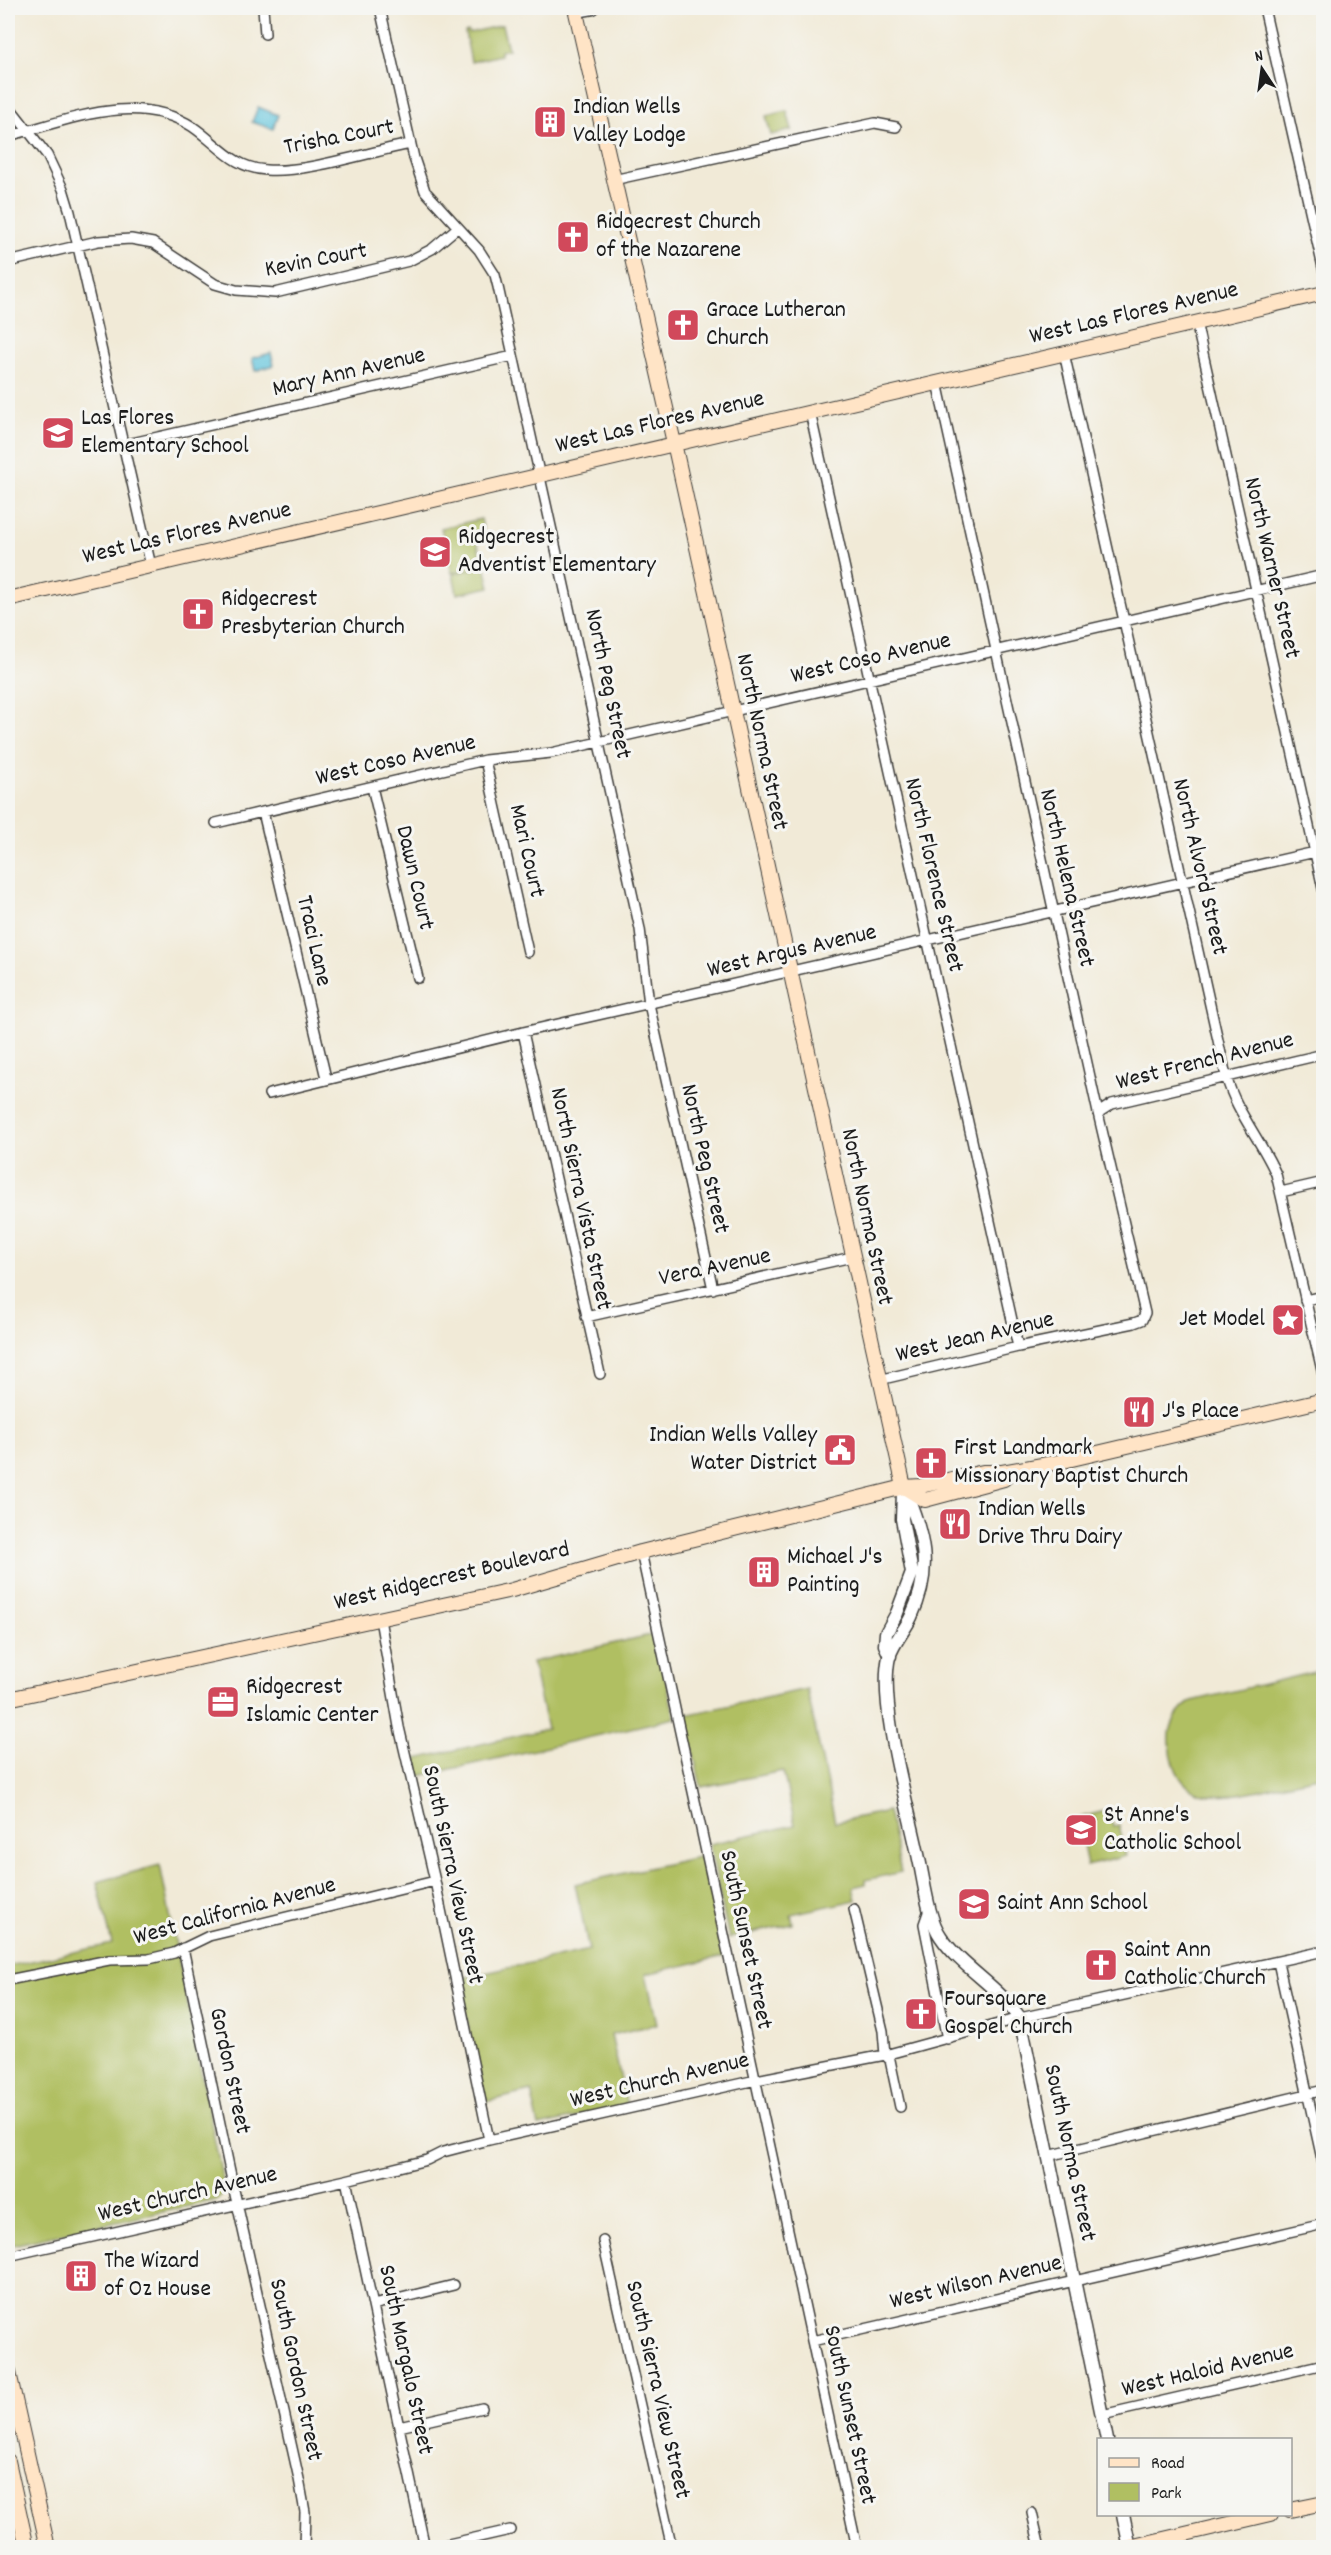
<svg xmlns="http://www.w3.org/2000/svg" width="1331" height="2555" viewBox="0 0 1331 2555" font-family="Dekko,sans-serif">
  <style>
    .green { fill: #b0bf62; stroke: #666e3f; stroke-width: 1.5 }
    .water { fill: #5fc4dd; stroke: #3e707c; stroke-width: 1.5 }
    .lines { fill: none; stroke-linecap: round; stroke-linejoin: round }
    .minor-casing { stroke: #3c3b38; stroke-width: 12 }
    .tertiary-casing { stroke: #3c3b38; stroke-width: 15 }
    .secondary-casing { stroke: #3c3b38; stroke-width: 16 }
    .minor { stroke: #fff; stroke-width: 9 }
    .tertiary { stroke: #fff; stroke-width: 12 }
    .secondary { stroke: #ffe4c6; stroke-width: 14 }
    .labels { text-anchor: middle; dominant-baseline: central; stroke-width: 6; stroke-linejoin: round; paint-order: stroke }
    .poi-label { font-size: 24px; fill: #1c1c1c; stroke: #f6f6f2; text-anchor: start }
    .street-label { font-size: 24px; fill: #1c1c1c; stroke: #f6f6f2 }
  </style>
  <rect width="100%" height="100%" fill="#f6f6f2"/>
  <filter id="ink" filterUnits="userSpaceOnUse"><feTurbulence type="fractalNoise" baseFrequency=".0167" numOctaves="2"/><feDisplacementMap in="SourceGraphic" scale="12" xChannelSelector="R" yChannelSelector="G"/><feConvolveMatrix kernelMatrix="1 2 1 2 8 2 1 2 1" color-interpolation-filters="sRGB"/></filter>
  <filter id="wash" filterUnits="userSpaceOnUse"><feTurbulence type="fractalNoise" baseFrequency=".008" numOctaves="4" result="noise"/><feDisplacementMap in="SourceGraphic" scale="24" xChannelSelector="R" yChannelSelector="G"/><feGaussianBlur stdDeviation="1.35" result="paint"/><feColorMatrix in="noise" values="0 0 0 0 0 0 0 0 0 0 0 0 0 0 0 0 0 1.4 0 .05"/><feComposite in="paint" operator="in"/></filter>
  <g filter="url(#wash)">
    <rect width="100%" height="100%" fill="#f1ead7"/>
    <path class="green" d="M502,25l6,24 -8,2v4l-29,7 -6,-30 3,-1 1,2z
      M787,111l5,19 -21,5 -5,-19z
      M481,519l3,15 -8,2 7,30 -31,7 -11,-45z
      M485,566l5,21 -33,7 -4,-20z
      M655,1634l20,84 -255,58 -4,-17 131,-30 -15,-67z
      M1323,1670v106c-19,4 -39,8 -59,13 -46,10 -88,17 -94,-45 -2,-18 7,-34 22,-43z
      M807,1689l28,133 53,-11 13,61 -35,8v4l-13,3 3,13 -65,14 2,10 -64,14 -20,-94 86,-19 -12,-54 -82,16 -16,-72z
      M1109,1810l4,16 6,-1 7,31 -39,10 -9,-48z
      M703,1856l22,100 -79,18 11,50 -46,11 16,71 -88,20 -8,-35 -46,11 -27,-123 131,-29 -14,-66z
      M160,1865l65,327 -8,8 -209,46v-280l104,-22 -15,-62z"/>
    <path class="water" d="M258,107l20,8 -5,14 -21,-7z
      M271,353l3,12 -19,6 -3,-13z"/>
  </g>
  <g filter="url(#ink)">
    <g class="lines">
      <defs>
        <path id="minor" d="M263,8l2,26
          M380,8l34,150 11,33 54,59 16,25 3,12 142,642 9,75 64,285
          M1264,8l60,264
          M8,105l39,50 16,34 7,23 81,354
          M8,136c60,-15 127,-46 185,-9 25,17 40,41 73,43 40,3 103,-18 144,-26
          M613,180l262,-57 21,4
          M8,262l90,-21 33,-2 22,4 62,41 21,6 39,3 134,-32 23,-12 25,-21
          M1196,322l128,571
          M1064,353l162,723c10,36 35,64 50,98l48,205
          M810,412l208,935
          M123,445l390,-89
          M485,760l43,192
          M372,787l46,191
          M263,812l63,266
          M216,823l269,-63 66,-7 773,-178
          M523,1032l77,342
          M269,1094l254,-62 801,-182
          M1098,1113l14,-9 212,-50
          M1281,1192l43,-10
          M1305,1300l19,-4
          M586,1317l266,-60
          M879,1380l139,-33 116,-24 8,-3 3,-7 -47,-200 -161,-731
          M641,1552l216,996
          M380,1619l19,108 36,154 54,259
          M930,1907l-6,17 23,115
          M854,1909l29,122 2,24 5,5 10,47
          M183,1948l51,242 65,289 6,33 -1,36
          M1278,1962l46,206
          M8,1980l101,-20 40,-1 25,-6 35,-17 226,-55
          M1048,2156l276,-66
          M346,2180l79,368
          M603,2241l69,307
          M8,2256l338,-76 81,-20 16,-8 46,-12 267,-60 129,-25 135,-37 304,-67
          M373,2305l81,-20
          M812,2341l512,-117
          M1102,2415l222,-51
          M399,2427l83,-19
          M1032,2513l8,35
          M431,2548l79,-18"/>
        <path id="tertiary" d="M576,11l17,-3
          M904,1487c19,48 30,81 7,130 -6,13 -18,26 -22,40 -11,48 20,152 30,202 5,22 9,60 22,78 20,30 57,49 79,81l87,422
          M890,1656l-5,-11 1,-12 11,-20 15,-40 -10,-54 1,-27
          M1123,2514l7,34"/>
        <path id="secondary" d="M575,8l99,435 230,1044
          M8,599l1316,-306
          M904,1487l21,13 79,-21 3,-4
          M8,1699l504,-109 129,-38 263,-65 17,-1 62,-14h19l57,-10 265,-62
          M8,2368l40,180
          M8,2461l19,87
          M1290,2510l34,-7
          M1125,2548l146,-34"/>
      </defs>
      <use href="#minor" class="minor-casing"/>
      <use href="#tertiary" class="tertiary-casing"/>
      <use href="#secondary" class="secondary-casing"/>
      <use href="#minor" class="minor"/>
      <use href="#tertiary" class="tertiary"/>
      <use href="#secondary" class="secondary"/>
    </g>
  </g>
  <defs>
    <symbol id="building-square" viewBox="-11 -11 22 22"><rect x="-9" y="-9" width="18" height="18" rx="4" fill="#d1495b" stroke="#f6f6f2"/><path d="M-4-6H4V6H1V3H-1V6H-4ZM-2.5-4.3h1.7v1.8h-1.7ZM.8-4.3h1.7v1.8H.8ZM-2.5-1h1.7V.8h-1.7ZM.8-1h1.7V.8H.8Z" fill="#fff"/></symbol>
    <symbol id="church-square" viewBox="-11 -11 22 22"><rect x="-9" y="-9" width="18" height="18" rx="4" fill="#d1495b" stroke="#f6f6f2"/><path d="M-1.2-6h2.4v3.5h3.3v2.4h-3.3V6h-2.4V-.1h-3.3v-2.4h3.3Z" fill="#fff"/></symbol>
    <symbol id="school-square" viewBox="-11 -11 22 22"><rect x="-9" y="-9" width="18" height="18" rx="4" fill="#d1495b" stroke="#f6f6f2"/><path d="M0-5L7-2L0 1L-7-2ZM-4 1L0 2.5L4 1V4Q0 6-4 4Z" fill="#fff"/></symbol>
    <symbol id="sight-square" viewBox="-11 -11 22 22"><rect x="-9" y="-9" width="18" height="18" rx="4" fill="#d1495b" stroke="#f6f6f2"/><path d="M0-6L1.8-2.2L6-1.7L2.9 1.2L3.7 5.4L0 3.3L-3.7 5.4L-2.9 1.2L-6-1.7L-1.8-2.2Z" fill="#fff"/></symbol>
    <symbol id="restaurant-square" viewBox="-11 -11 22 22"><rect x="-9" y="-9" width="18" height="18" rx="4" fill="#d1495b" stroke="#f6f6f2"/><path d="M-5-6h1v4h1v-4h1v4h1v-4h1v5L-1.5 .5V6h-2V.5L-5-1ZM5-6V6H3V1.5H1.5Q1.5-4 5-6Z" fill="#fff"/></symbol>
    <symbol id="civic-square" viewBox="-11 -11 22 22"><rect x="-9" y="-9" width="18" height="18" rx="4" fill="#d1495b" stroke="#f6f6f2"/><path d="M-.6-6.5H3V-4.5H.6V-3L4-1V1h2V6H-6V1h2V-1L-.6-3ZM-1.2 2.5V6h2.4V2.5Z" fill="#fff"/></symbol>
    <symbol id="office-square" viewBox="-11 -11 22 22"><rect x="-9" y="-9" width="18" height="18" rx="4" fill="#d1495b" stroke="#f6f6f2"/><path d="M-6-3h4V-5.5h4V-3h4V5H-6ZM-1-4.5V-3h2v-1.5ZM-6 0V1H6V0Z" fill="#fff"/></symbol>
  </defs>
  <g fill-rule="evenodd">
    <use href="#building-square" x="531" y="103" width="38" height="38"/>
    <use href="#church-square" x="554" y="218" width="38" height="38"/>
    <use href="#church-square" x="664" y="306" width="38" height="38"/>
    <use href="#school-square" x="39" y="414" width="38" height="38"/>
    <use href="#school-square" x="416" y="533" width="38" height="38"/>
    <use href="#church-square" x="179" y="595" width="38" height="38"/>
    <use href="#sight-square" x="1269" y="1301" width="38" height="38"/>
    <use href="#restaurant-square" x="1120" y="1393" width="38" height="38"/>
    <use href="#civic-square" x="821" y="1431" width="38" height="38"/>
    <use href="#church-square" x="912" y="1444" width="38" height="38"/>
    <use href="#restaurant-square" x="936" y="1505" width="38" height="38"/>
    <use href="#building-square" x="745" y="1553" width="38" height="38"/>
    <use href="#office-square" x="204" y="1683" width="38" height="38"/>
    <use href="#school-square" x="1062" y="1811" width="38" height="38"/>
    <use href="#school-square" x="955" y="1885" width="38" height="38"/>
    <use href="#church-square" x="1082" y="1946" width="38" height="38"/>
    <use href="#church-square" x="902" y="1995" width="38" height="38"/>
    <use href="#building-square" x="62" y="2257" width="38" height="38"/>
  </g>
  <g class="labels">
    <g class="poi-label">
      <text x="573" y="108">Indian Wells<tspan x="573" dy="28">Valley Lodge</tspan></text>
      <text x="596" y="223">Ridgecrest Church<tspan x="596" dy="28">of the Nazarene</tspan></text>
      <text x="706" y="311">Grace Lutheran<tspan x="706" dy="28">Church</tspan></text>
      <text x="81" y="419">Las Flores<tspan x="81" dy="28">Elementary School</tspan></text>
      <text x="458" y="538">Ridgecrest<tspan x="458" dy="28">Adventist Elementary</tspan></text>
      <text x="221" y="600">Ridgecrest<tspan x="221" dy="28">Presbyterian Church</tspan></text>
      <text x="1265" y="1320" text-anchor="end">Jet Model</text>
      <text x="1162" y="1412">J's Place</text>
      <text x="817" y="1436" text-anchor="end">Indian Wells Valley<tspan x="817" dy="28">Water District</tspan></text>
      <text x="954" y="1449">First Landmark<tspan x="954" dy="28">Missionary Baptist Church</tspan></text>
      <text x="978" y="1510">Indian Wells<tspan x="978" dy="28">Drive Thru Dairy</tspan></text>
      <text x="787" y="1558">Michael J's<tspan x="787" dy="28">Painting</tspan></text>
      <text x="246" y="1688">Ridgecrest<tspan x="246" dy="28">Islamic Center</tspan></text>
      <text x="1104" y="1816">St Anne's<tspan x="1104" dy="28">Catholic School</tspan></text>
      <text x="997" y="1904">Saint Ann School</text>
      <text x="1124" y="1951">Saint Ann<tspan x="1124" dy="28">Catholic Church</tspan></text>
      <text x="944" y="2000">Foursquare<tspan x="944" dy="28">Gospel Church</tspan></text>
      <text x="104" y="2262">The Wizard<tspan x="104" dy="28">of Oz House</tspan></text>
    </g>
    <g class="street-label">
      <text transform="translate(339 138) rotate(-11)">Trisha Court</text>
      <text transform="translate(316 261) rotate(-11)">Kevin Court</text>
      <text transform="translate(1134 314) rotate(-13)">West Las Flores Avenue</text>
      <text transform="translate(349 373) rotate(-13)">Mary Ann Avenue</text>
      <text transform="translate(660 423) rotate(-13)">West Las Flores Avenue</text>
      <text transform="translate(187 534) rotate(-13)">West Las Flores Avenue</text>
      <text transform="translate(1271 568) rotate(77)">North Warner Street</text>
      <text transform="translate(871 659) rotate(-13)">West Coso Avenue</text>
      <text transform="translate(607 684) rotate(78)">North Peg Street</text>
      <text transform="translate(761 742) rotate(78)">North Norma Street</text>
      <text transform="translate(396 761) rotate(-13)">West Coso Avenue</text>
      <text transform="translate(526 851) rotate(77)">Mari Court</text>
      <text transform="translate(1199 867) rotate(77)">North Alvord Street</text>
      <text transform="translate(933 875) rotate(77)">North Florence Street</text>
      <text transform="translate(414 878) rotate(77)">Dawn Court</text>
      <text transform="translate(1066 878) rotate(77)">North Helena Street</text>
      <text transform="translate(313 941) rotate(77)">Traci Lane</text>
      <text transform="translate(792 952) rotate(-13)">West Argus Avenue</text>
      <text transform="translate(1205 1062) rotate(-14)">West French Avenue</text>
      <text transform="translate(704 1159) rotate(77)">North Peg Street</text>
      <text transform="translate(580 1199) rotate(78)">North Sierra Vista Street</text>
      <text transform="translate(866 1217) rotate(78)">North Norma Street</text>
      <text transform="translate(715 1268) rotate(-12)">Vera Avenue</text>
      <text transform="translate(975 1338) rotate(-13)">West Jean Avenue</text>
      <text transform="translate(452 1577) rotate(-13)">West Ridgecrest Boulevard</text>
      <text transform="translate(452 1875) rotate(78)">South Sierra View Street</text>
      <text transform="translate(235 1912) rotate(-15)">West California Avenue</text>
      <text transform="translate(745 1940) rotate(78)">South Sunset Street</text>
      <text transform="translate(229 2071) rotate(78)">Gordon Street</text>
      <text transform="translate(660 2081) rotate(-13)">West Church Avenue</text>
      <text transform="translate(1069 2153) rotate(78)">South Norma Street</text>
      <text transform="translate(188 2195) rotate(-13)">West Church Avenue</text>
      <text transform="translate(976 2283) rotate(-13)">West Wilson Avenue</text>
      <text transform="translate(405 2360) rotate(78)">South Margalo Street</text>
      <text transform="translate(295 2370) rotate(78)">South Gordon Street</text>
      <text transform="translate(1208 2371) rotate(-13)">West Haloid Avenue</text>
      <text transform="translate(657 2390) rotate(77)">South Sierra View Street</text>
      <text transform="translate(849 2415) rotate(78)">South Sunset Street</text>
    </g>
  </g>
  <rect width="1331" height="2555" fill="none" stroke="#f6f6f2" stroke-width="30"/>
  <rect x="1097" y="2438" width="195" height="78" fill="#f6f6f2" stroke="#9f9f9c" stroke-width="1.5"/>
  <rect x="1109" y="2458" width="30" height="9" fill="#ffe4c6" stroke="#9f9f9c" stroke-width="1.5"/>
  <text x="1151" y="2468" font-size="18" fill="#1c1c1c">Road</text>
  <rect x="1109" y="2483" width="30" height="18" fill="#b0bf62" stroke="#9f9f9c" stroke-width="1.5"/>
  <text x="1151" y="2498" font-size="18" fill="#1c1c1c">Park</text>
  <g transform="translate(1262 69) rotate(347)" stroke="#f6f6f2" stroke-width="4.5" paint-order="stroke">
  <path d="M0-4.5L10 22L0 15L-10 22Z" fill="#1c1c1c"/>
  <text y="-9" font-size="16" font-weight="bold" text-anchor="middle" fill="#1c1c1c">N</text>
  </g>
</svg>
